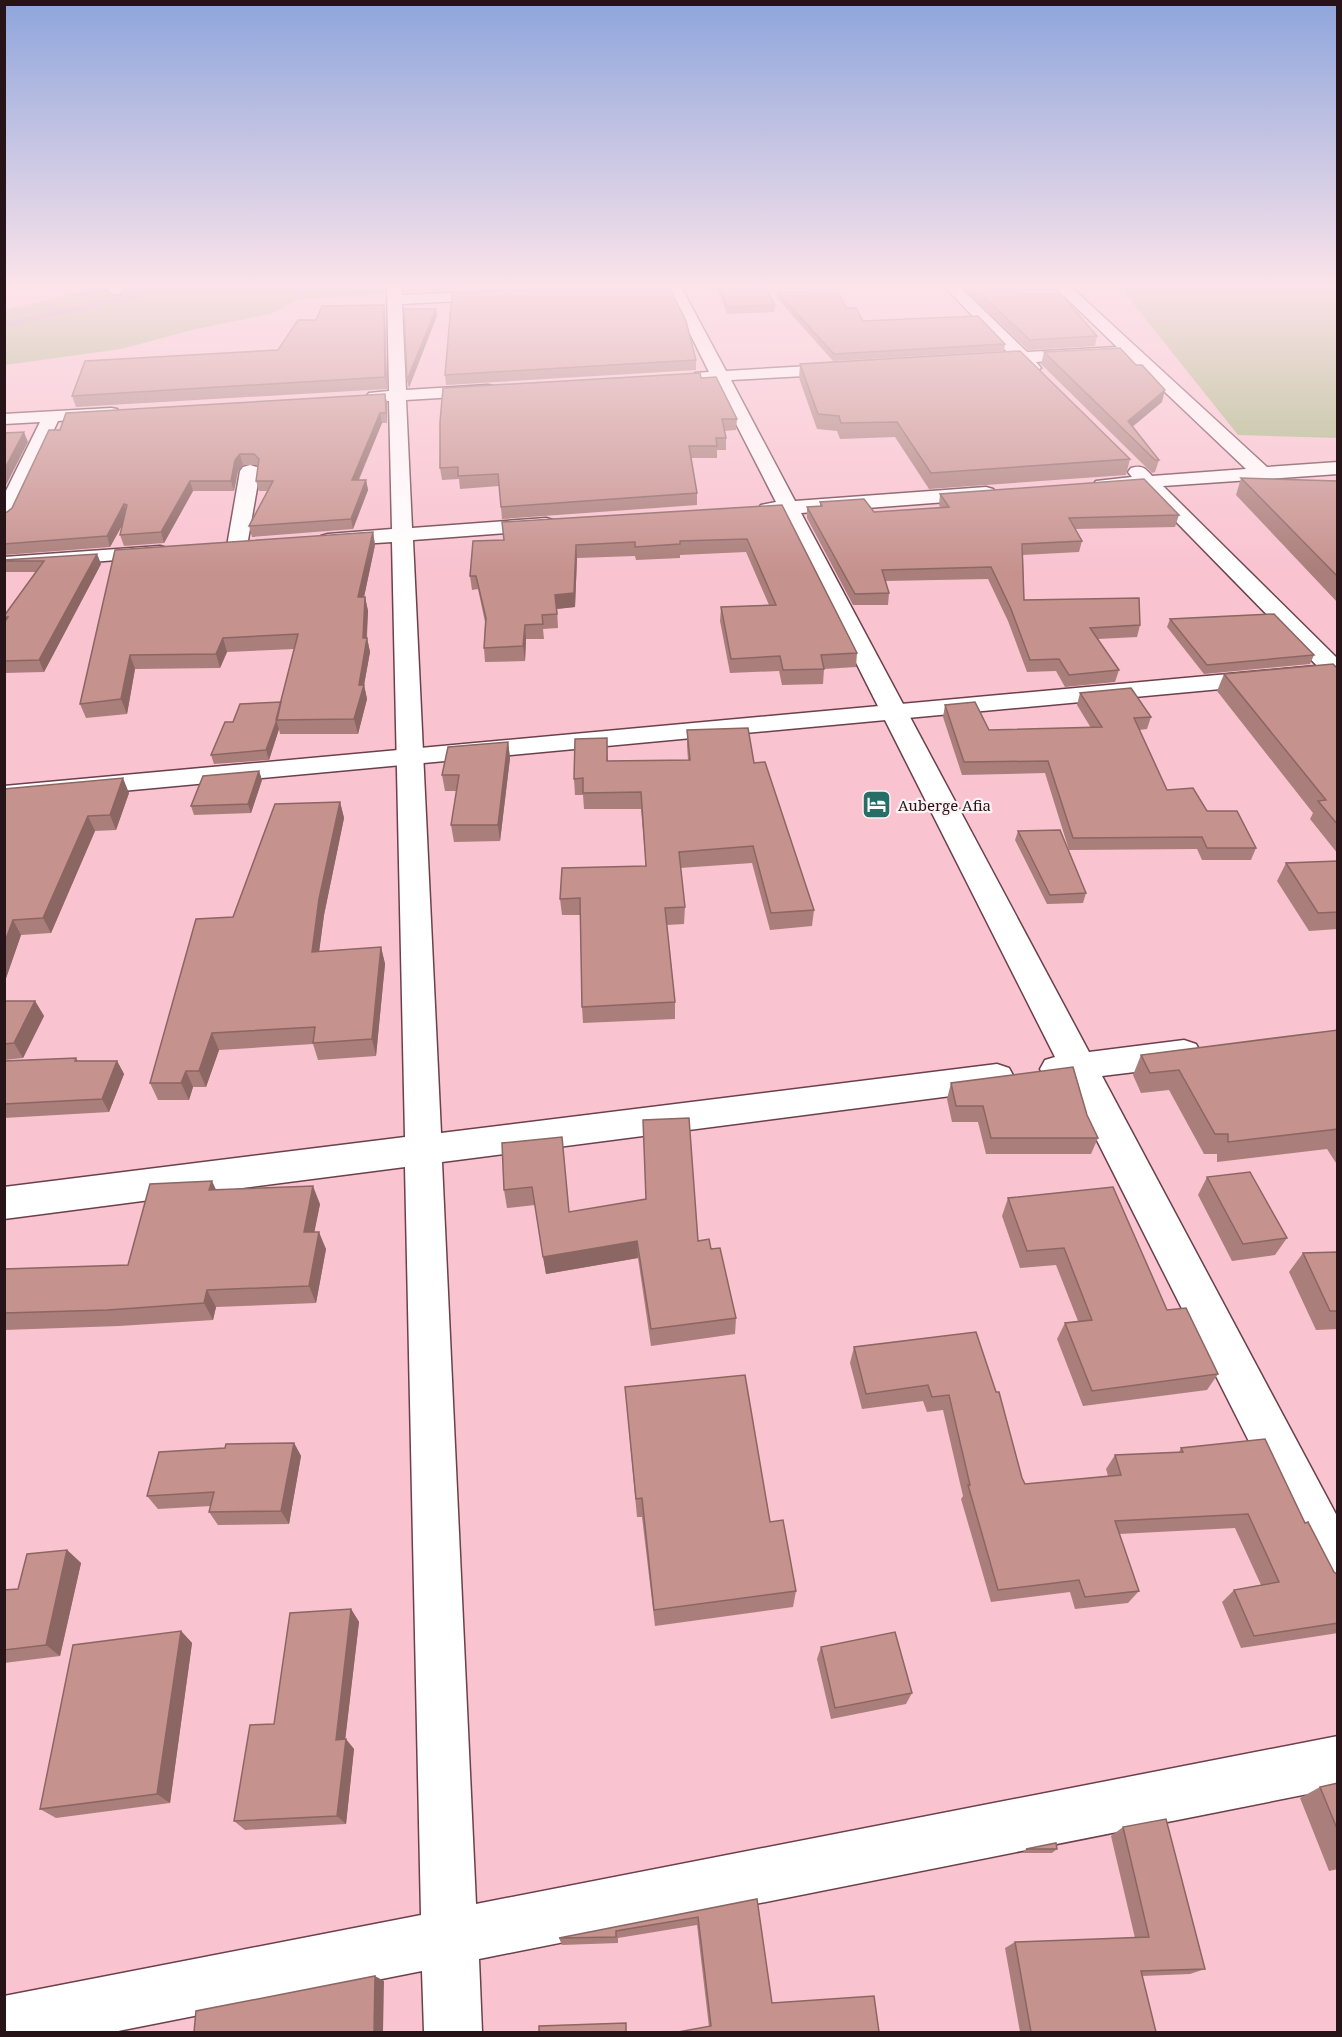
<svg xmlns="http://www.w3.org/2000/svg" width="1342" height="2037" viewBox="0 0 1342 2037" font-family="'Noto Serif',serif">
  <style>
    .green { fill: #a2b57c }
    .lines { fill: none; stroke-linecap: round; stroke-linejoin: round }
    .stream { fill: #a88fcb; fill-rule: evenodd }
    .street-casing { stroke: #6c404b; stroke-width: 3 }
    .secondary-casing { stroke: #6c404b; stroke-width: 3 }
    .street { fill: #fff; fill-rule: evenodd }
    .secondary { fill: #fff; fill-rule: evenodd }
    .wall { fill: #aa7e7a }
    .shaded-wall { fill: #8b6663 }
    .building { fill: #c6928e; stroke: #8b6663; stroke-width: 1.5 }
    .labels { text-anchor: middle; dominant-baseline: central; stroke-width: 4.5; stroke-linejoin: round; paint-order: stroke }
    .poi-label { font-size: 15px; fill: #271419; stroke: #fdf2f4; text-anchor: start }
  </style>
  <rect width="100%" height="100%" fill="#f9c3d0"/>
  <path class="green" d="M103,287h379l-183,12 -29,15 -78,16 -71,19 -116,16v-55z
    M1120,287h217v151l-99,-3z"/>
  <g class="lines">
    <path class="stream" d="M171,287h10l-177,40v-4z"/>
    <defs>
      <path id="street" d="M110,287h14l-4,7 -5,1 -7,-4z
        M387,287h14l1,8 95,-4 7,4 -7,4 -95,5 4,86 82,-5 6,1 3,4 -3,4 -6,1 -82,5 6,128 134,-10 7,2 3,4 -3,4 -7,2 -133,10 28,593 556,-69 12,4 5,9 -5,9 -12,4 -555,72 34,742 862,-168v52l-859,171 3,73h-58l-2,-61 -309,61h-109v-36l417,-81 -16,-748 -401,52v-32l401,-50 -13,-595 -64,4 -7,-2 -3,-4 3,-4 7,-2 64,-5 -3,-128h-20l-3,-4 3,-4 20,-2z
        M667,287h14l45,84 118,-7 8,5 -8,5 -113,6 64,121 191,-14 7,2 3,4 -3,4 -7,2 -185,14 288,539 95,-12 12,4 5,9 -5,9 -12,4 -82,10 236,442v72l-17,-6 -254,-503 -10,1 -12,-4 -5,-9 5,-9 10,-3 -274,-543 -20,-1 -3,-4 3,-4 15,-3 -62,-121 -13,1 -8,-5 2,-4 14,-1z
        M945,287h15l67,65 90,-5 -62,-60h16l196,180 71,-5v12l-175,12 175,173v21l-9,-2 -186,-190 -40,3 -7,-2 -3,-4 3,-4 36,-4 -4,-5 3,-4c11,-3 14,0 21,8l94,-7 -119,-113 -91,6 5,6 -8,5 -6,-2 -8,-8h-42l-2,-3 2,-3 32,-3z
        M111,408l6,1 3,4 -3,4 -59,4 -44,96 -3,4 -7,2v-28l36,-73 -36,2v-10z
        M250,465l7,2 3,4 -13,75 -3,4 -7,2 -7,-2 -3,-4 13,-75 3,-4z
        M160,546l7,2 4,4 -4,4 -163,13v-12z"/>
      <path id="secondary" d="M1338,664v14l-1334,124v-16z"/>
    </defs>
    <use href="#street" class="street-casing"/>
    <use href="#secondary" class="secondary-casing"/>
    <use href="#street" class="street"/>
    <use href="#secondary" class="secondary"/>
  </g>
  <path class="wall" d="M717,287h47l11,18 -1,7 -47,2z
    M962,287h52l7,7 76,42 -2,10 -67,4z
    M777,292l69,16 17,13 142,23 -1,7 -171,10 -56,-63z
    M385,316l2,73 -311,18 -4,-11 206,-46 38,-30z
    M1044,352l118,50 -29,24 26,34 -4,12 -3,1 -111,-109z
    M696,360v10l-250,15 -1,-10z
    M800,364l330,95 -4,16 -197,14 -34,-52 -55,2 -3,-8 -20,-2 -18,-51z
    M701,378l36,41 -1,11 -12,1 2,7v12h-9v8h-26l6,35v12l-195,14 -3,-33 -39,3 -1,-10 -17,1 -2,-12z
    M385,394l2,9v20h-5l-23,57h7l2,10 -15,39 -101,8 -3,-11 18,-35h-8l-3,-10 2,-15 -1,-1h-14l-5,6 -4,20h-41l-29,52 -40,3 -4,-11 2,-10 -12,22 -106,8v-42l3,-1 5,-4 48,-78z
    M1241,478l97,3v122l-102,-108z
    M940,494l239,21 -4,12 -100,2 7,12 -3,11 -56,3 1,45 116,25 -3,12 -39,2 21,31 -4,12 -50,5 -9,-16 -29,1 -19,-51 -20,-42 -103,2 4,12 -1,12h-35l-46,-87v-11l13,-1v-4l54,10 67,-4 -2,-3z
    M782,505l75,148 -1,14 -32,2 -1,15 -41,1 -3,-14 -49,2 -10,-52 1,-14 48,-2 -23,-53 -66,3v3l-44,2 -1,-4 -58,2 -2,49 -18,2 1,19 -15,1 1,10h-18l-1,22 -40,1 -1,-14 1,-26 -7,-33 -6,1 -2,-14 34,-36z
    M373,532l2,13 -11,52h1l3,14 -1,27 3,14 -6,33 3,14 -9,35h-78l-1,-5 -10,31 -55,4 -3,-9 22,-33 48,-20 14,-53 -68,3 -7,16 -85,1 -8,45 -41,4 -6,-14 35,-154z
    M97,554l4,10 -57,108 -40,1v-50l1,-1 -1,-6 32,-44h-32v-12z
    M1170,619l144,36 -4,9 -106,10 -37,-47z
    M1338,669v185l-28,-35 3,-6 -96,-122 7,-17z
    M1080,693l71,24 -4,12 -8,1 28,60 40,21 49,37 -5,12h-49l-5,-11 -128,1 -24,-77 -83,2 -19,-58 2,-12 44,25 102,-2 -14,-23z
    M687,730l67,33 60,147 -2,16 -42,4 -18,-67 -72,5 5,39 -1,17 -17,1 8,77v17l-92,4 -1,-16 -2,-92h-18l-2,-16 86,-33 -5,-57h-57l-1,-14h-8l-1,-16 33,-41 1,23 80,-1 -1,-14z
    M508,742l2,16 -10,83 -46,1 -3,-17 6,-34h-12l-3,-16z
    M259,771l3,9 -11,33 -57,2 -3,-9z
    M4,789l125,4 -13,37 -21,1 -44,102 -30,2 -17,49z
    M340,802l4,16 -20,97 -5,36 62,-4 4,17 -9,92 -58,4 -5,-16 -94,6 -13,37h-13l-4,13h-31l-8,-17 83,-166z
    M1018,831l68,62 -3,10 -36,1 -32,-64z
    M1338,861v68l-29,2 -32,-50 9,-18z
    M4,1001h31l9,15 -21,42 -19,2z
    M1338,1030v136l-11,-17 -110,13v-8h-13l-35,-64 -28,3 -8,-18 8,-20z
    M76,1058l2,3h39l7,13 -15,38 -105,6v-57z
    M951,1083l147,55 -7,16h-105l-8,-32h-26l-5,-23z
    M562,1137l7,75 129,29 13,8 25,69 -1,16 -84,12 -13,-88 -92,16 -11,-69 -28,3 -3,-18z
    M1207,1177l80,61 -12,17 -43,6 -34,-66z
    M216,1190l104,14 -6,28 12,17 -10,54 -100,4 -3,13 -94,6 -115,4v-61l124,-4z
    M1008,1198l159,112 51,64 -11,16 -124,16 -26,-67 8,-16 13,-2 -22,-56 -36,3 -18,-52z
    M1338,1252v77l-22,1 -27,-58 14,-19z
    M976,1332l46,146 3,6 83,-8 -2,-7 9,-14 64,-3 2,-4 124,75 29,49 4,3v58l-97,15 -19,-46 12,-12 27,-5 -26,-57 -116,6 20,57 -11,12 -53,6 -5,-17 -79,10 -30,-103 2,-3 -20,-86 -16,2 -4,-11 -61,8 -12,-46 4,-16z
    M625,1387l145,135 26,69 -3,16 -138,19 -13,-109h-5z
    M294,1443l7,13 -12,68 -71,1 -9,-13 2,-6 -53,3 -11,-13 78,-48z
    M67,1550l14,13 -21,93 -56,7v-73l14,-1z
    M351,1609l8,13 -14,117 9,10 -8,75 -101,6 -11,-9 40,-97z
    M181,1631l11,12 -22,160 -114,15 -16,-9z
    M821,1647l91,46 -6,11 -75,15 -14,-60z
    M1338,1783v86l-9,2 -29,-73 20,-11z
    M1123,1827l82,142 -15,5 -48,2 14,56h-136l-15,-84 10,-6 120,-4 -24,-102z
    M1026,1849h31l-5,4h-30z
    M757,1899l15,104 -63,24 -12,-102 -79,13v5l-56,2 -3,-7z"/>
  <path class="shaded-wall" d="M384,305l1,11 2,73 -2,-12z
    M436,309l1,7 -28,72 -2,-8z
    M1165,390l-3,12 -37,31 3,-12z
    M385,394l2,9v20l-1,-10z
    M380,413l2,10 -28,67 -2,-10z
    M24,432l4,10 -24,47v-19z
    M240,454l3,11 -5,6 -4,20 -3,-10 4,-21z
    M366,480l2,10 -15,39 -2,-10z
    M190,481l3,10 -29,52 -3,-11z
    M124,504l4,11 -18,32 -3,-11z
    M373,532l2,13 -14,66 -3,-14z
    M576,545l1,13 -2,49 -19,2 -1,-14z
    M97,554l4,10 -57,108 -5,-12z
    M365,597l3,14 -2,33 1,-6 3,14 -6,33 3,14 -9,35 -4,-15 5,-34z
    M525,625l1,14 -1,22 -2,-15z
    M223,638l4,14 -7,16 -4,-14z
    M130,655l5,14 -8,45 -6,-15z
    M276,720l3,9 -10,31 -3,-10z
    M508,742l2,16 -10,83 -2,-16z
    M259,771l3,9 -11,33 -3,-9z
    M123,778l6,15 -13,37 -6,-15z
    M340,802l4,16 -20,97 -7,53 -5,-16 7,-53z
    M88,816l7,15 -44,102 -8,-15z
    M13,920l8,15 -17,49v-40z
    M381,947l4,17 -9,92 -4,-17z
    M35,1001l9,15 -21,42 -9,-15z
    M212,1033l7,17 -13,37 -7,-16z
    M117,1061l7,13 -15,38 -7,-13z
    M186,1071l7,16 -4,13 -8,-17z
    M212,1181l8,17 -11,-8z
    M313,1186l7,18 -9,45 -7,-17z
    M319,1232l7,17 -10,54 -7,-17z
    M637,1241l1,17 -92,16 -3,-17z
    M207,1290l9,17 -3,13 -9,-17z
    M294,1443l7,13 -12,68 -8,-13z
    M67,1550l14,13 -21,93 -14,-11z
    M351,1609l8,13 -15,128 -8,-10z
    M181,1631l11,12 -22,160 -13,-9z
    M346,1739l8,10 -8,75 -9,-8z
    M375,1976l9,5 -1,51h-9z"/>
  <path class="building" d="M580,287h89l17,34 10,39 -251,15 7,-81z
    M720,287h44l11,18 -48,2z
    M973,287h41l7,7h40l36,42 -67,4z
    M838,291l8,17h10l7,13 115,-5 27,28 -171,10 -57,-62z
    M384,305l1,72 -313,19 13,-35 193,-11 20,-30h18l6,-14z
    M404,309h32l-29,71z
    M1120,348l16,17h6l23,25 -37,31 31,39h-4l-111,-108z
    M1020,351l110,108 -199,14 -34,-51 -56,1 -2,-7 -21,-2 -18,-50z
    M700,373l1,5 15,-1 21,42h-15l4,19h-10l1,8h-28l8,47 -196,14 -3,-33 -40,2v-9l-18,1v-46l3,-34z
    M385,394l1,19h-6l-28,67h14l-15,39 -102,7 24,-45h-17l3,-22 -5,-5h-14l-5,6 -4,21h-41l-29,51 -41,3 7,-30 -3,-1 -17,32 -103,8v-31l3,-1 5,-4 37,-78h11l6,-17z
    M24,432l-20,38v-37z
    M1241,478l97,3v96z
    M1144,479l35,36 -110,3 13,23 -60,3 2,56 115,-2 1,27 -50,3 29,42 -50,5 -10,-16 -29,1 -19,-51 -20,-42 -109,3 7,23 -34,1 -48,-87 15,-1 -2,-4 44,-3 10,13 75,-5 -9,-13z
    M782,505l75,148 -36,2 3,14 -41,1 -3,-14 -49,3 -10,-52 55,-2 -29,-66 -67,2v3l-45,3v-5l-59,3 -2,48 -19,2 2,19 -15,1 1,9 -18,1 -2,21 -39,2 2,-30 -10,-42h-6l3,-35 31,-1 -2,-18z
    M373,532l-15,65h7l-2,41h4l-8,47h5l-10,34 -78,1 22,-86 -75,4 -7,16 -86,1 -9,44 -41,5 35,-154z
    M97,554l-58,106 -35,1v-38l4,-6h-4v-1l40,-55h-40v-1z
    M1274,614l40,41 -107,10 -37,-46z
    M1333,664l5,5v156l-20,-24 8,-1 -102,-126z
    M1131,688l20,29 -17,1 33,72 26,-2 14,23h30l19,37h-49l-5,-11 -129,1 -25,-77 -84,1 -19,-57 30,-3 14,28 113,-3 -22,-34z
    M281,702l-4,18 -11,30 -55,5 14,-33h8l7,-18z
    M748,728l6,35 11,-1 49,148 -43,3 -18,-67 -74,6 6,55 -20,1 10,94 -93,5 -2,-109 -20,1 2,-31 84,-2 -5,-74 -58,1v-15l-9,1 1,-40 32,-1v23l83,-1 -3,-30z
    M508,742l-10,83h-47l8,-50h-17l6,-28z
    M259,771l-11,33 -57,2 12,-30z
    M123,778l-13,37 -22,1 -45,102 -30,2 -9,24v-155z
    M340,802l-21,97 -7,53 69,-5 -9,92 -59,4 2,-16 -103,6 -13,38h-13l-5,12h-31l46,-164 37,-2 42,-113z
    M1060,830l26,63 -36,2 -32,-64z
    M1338,861v51l-20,1 -32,-50z
    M4,1001h31l-21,42 -10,1z
    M1338,1030v99l-110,13v-8h-13l-36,-64 -29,3 -9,-18z
    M76,1058l-1,3h42l-15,38 -98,5v-43z
    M1073,1067l14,48 11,23h-107l-8,-32h-27l-5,-23z
    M689,1118l9,123 11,-2 2,10 9,-1 16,70 -85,11 -14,-88 -94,16 -11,-70 -28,3 -2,-47 60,-6 7,75 77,-13 -3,-79z
    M1250,1172l37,66 -44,6 -36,-67z
    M212,1181l-3,9 104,-4 -9,46h15l-10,54 -102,4 -3,13 -96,7 -104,3v-44l124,-4 22,-81z
    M1113,1187l54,123 19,-2 32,66 -126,17 -27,-68 27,-3 -28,-72 -37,3 -19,-53z
    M1338,1252v59h-8l-27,-58z
    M976,1332l20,60h3l23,86 3,6 96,-9 -6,-20 68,-3 -2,-4 84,-9 40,84 3,-1 26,50 4,3v48l-84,13 -20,-46 45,-8 -31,-68 -133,7 24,70 -54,6 -6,-17 -81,10 -30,-105h2l-21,-90 -17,2 -4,-12 -62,9 -12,-47z
    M745,1375l25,147 13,-2 13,71 -142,19 -12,-112 -6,1 -11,-112z
    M294,1443l-13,68 -72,1 5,-20 -67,4 12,-44 66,-4 1,-4z
    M67,1550l-21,95 -42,5v-60l14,-1 9,-35z
    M351,1609l-15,131 10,-1 -9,77 -103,5 16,-96 24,-1 16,-111z
    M181,1631l-24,163 -117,15 33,-164z
    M895,1632l17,61 -77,15 -14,-61z
    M1338,1783v48l-18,-44z
    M1166,1819l39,150 -64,2 15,61h-125l-16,-90 134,-5 -26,-110z
    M1056,1843l1,6h-31z
    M757,1899l15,104 102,-7 5,36h-201l33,-6 -13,-109 -82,14v6l-57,1z
    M375,1976l-1,56h-180l2,-21z
    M626,2023v9h-87v-6z"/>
  <linearGradient id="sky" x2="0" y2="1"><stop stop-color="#8ea5dc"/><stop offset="0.5" stop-color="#fce4ea"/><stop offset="1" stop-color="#fce4ea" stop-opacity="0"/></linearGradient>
  <rect width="1342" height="572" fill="url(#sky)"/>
  <defs>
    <symbol id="hotel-square" viewBox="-11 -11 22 22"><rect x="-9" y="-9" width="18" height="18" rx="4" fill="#276f66" stroke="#fdf2f4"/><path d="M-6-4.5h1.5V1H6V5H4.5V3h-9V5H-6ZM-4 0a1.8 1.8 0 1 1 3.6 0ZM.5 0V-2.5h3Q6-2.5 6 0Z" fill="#fff"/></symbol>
  </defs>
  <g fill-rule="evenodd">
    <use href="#hotel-square" x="860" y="788" width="33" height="33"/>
  </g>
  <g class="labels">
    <g class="poi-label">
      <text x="898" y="805">Auberge Afia</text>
    </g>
  </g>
  <rect width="1342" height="2037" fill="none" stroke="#271419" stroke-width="12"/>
</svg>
